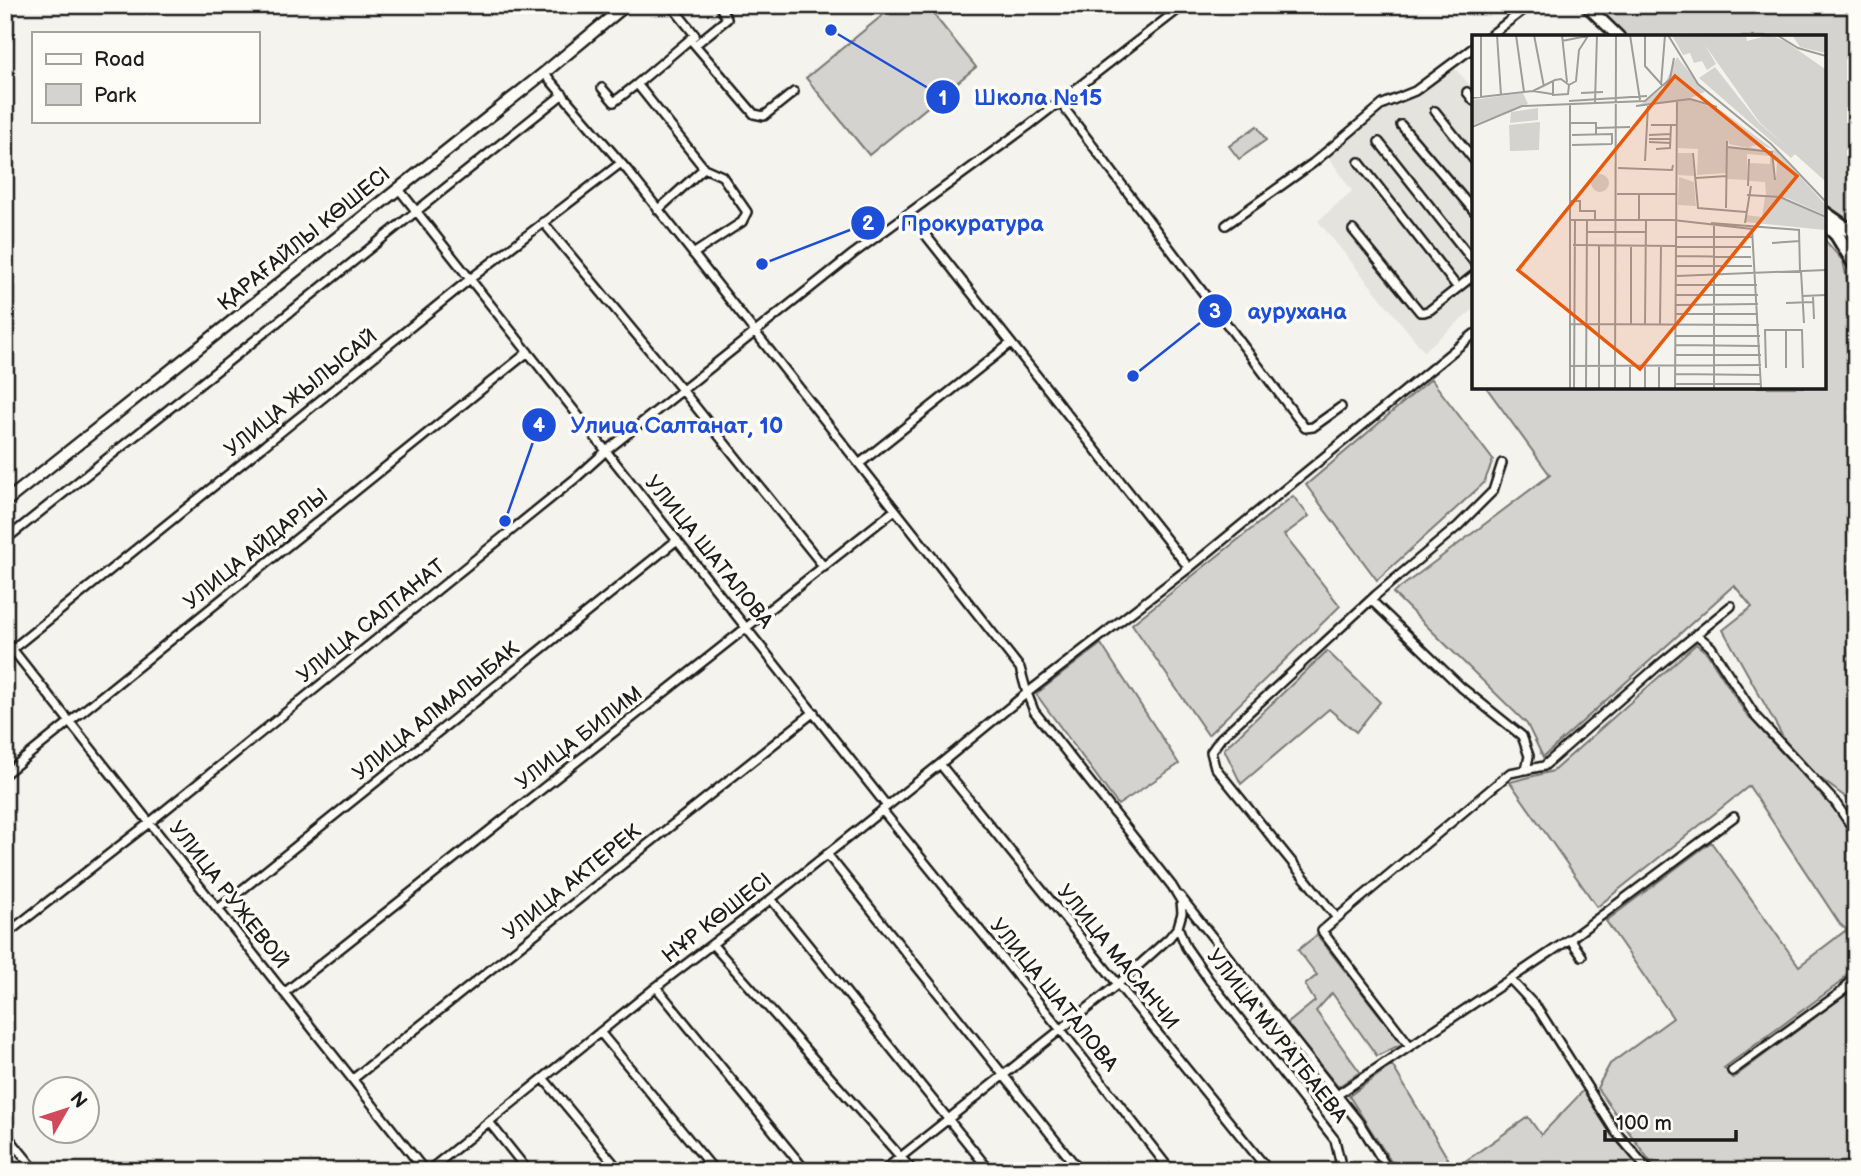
<svg xmlns="http://www.w3.org/2000/svg" width="1861" height="1176" viewBox="0 0 1861 1176" font-family="'Balsamiq Sans',sans-serif">
  <style>
    .built { fill: #e4e3de }
    .green { fill: #d4d3cf; stroke: #787876; stroke-width: 2 }
    .lines { fill: none; stroke-linecap: round; stroke-linejoin: round }
    .street-casing { stroke: #1c1c1c; stroke-width: 12 }
    .secondary-casing { stroke: #1c1c1c; stroke-width: 15 }
    .highway-casing { stroke: #1c1c1c; stroke-width: 18 }
    .street { stroke: #fdfcf7; stroke-width: 7 }
    .secondary { stroke: #fdfcf7; stroke-width: 10 }
    .highway { stroke: #fdfcf7; stroke-width: 12 }
    .labels { text-anchor: middle; dominant-baseline: central; stroke-width: 7; stroke-linejoin: round; paint-order: stroke }
    .street-label { font-size: 21px; fill: #1c1c1c; stroke: #fdfcf7 }
    .inset-road { fill: none; stroke: #9e9d9a; stroke-width: 2 }
    .view { fill: #e8590c; fill-opacity: 0.15; stroke: #e8590c; stroke-width: 3.5 }
    .inset-edge { fill: none; stroke: #1c1c1c; stroke-width: 3.5 }
    .leader { fill: none; stroke: #1d4ed8; stroke-width: 2.5 }
    .callout-dot { fill: #1d4ed8; stroke: #fdfcf7; stroke-width: 2.5 }
    .mark-label { font-size: 21px; text-anchor: middle; font-weight: bold; fill: #fff }
    .callout-label { font-size: 23px; text-anchor: middle; font-weight: bold; fill: #1d4ed8; stroke: #fdfcf7; stroke-width: 7; stroke-linejoin: round; paint-order: stroke }
  </style>
  <rect width="100%" height="100%" fill="#f4f3ee"/>
  <filter id="ink" filterUnits="userSpaceOnUse"><feTurbulence type="fractalNoise" baseFrequency=".0143" numOctaves="2"/><feDisplacementMap in="SourceGraphic" scale="14" xChannelSelector="R" yChannelSelector="G"/><feConvolveMatrix kernelMatrix="1 2 1 2 8 2 1 2 1" color-interpolation-filters="sRGB"/></filter>
  <g filter="url(#ink)">
    <path class="built" d="M1454,68l20,21v220l-50,42 -106,-130 34,-30 -24,-35 54,-45 43,-21z"/>
    <path class="green" d="M895,5h31l50,62 -107,88 -63,-77z
      M1589,5h267v229l-32,-21v-176h-205z
      M1257,126l9,14 -27,19 -10,-13z
      M1824,239l19,22 13,60v484l-60,-45 -73,-130 29,-23 -18,-22 -191,172 -16,-33 -134,-131 157,-118 -64,-88h338z
      M1431,379l62,81 -9,23 -107,97 -71,-95z
      M1293,496l16,20 -25,19 56,71 -132,129 -76,-111z
      M1101,644l78,120 -61,41 -82,-111z
      M1696,644l11,9 39,61 89,96 21,30v98l-16,-14 -91,-138 -152,121 -87,-125 43,-11z
      M1327,651l53,51 -24,30 -27,-23 -88,75 -17,-35z
      M1711,842l88,124 46,-35 11,14v16l-15,21 -117,86 9,10 119,-88 4,-7v188h-199l-60,-83 13,-24 63,-46 -67,-97z
      M1317,935l85,109 -25,12 -45,-63 -16,18 44,61 -22,15 -51,-63 28,-23 -10,-16 12,-10 -19,-25z
      M1392,1065l62,104 74,-52 13,18 43,-45 24,37 34,44h-245l-48,-75z"/>
    <g class="lines">
      <defs>
        <path id="street" d="M1488,37l42,-32
          M690,39l64,75 10,2 30,-24
          M695,45l32,-26 -8,-14
          M544,73l84,98 392,497 7,25 7,18 138,175 9,15 1,12 -4,14 8,20 23,33 126,160 5,21 -3,10
          M602,88l12,14 23,-18
          M1467,92l7,9
          M1059,101l246,327 8,-1 28,-20
          M1435,111l39,49
          M1401,125l73,86
          M1379,142l95,120
          M1359,162l99,126
          M398,188l489,618
          M658,210l46,-42 -67,-84 58,-49 -24,-30
          M909,214l280,354
          M543,222l140,169 141,176
          M1226,225l87,-62 70,-59 32,-13 59,-44
          M1353,230l67,82h4l6,-2 44,-35
          M693,254l49,-32 5,-10 -25,-36 -18,-8
          M859,464l152,-121
          M5,540l558,-446
          M1371,600l90,87 61,49 7,20 -3,14
          M1696,634l15,13 45,70 79,85 21,31
          M5,640l420,531
          M5,655l465,-376 151,-116
          M940,764l329,407
          M5,774l523,-422
          M882,810l179,220 110,141
          M827,854l253,317
          M1180,896l180,228 29,47
          M771,899l219,272
          M218,909l459,-369
          M1337,918l173,-145 34,-7 115,-101 72,-59
          M5,935l144,-112 427,-345 30,-27 247,-197 175,-128 156,-121
          M1570,939l164,-122
          M712,944l201,227
          M1510,979l28,30 77,122 34,40
          M656,987l150,184
          M284,993l611,-483
          M600,1032l115,139
          M1410,1046l-88,-115 15,-13 -122,-151 -4,-15 10,-14 155,-143 82,-69 35,-35 9,-28
          M1732,1071l112,-81 12,-18
          M353,1079l461,-367
          M544,1079l76,92
          M1337,1095l233,-156 12,17
          M489,1122l39,49
          M5,1133l31,38
          M428,1171l228,-184 115,-88 169,-135 87,-71 162,-125 285,-234
          M883,1171l235,-187 51,-46 9,-11"/>
        <path id="secondary" d="M1586,5l33,32
          M5,502l539,-429 82,-68"/>
        <path id="highway" d="M1824,213l32,22
          M1824,222l13,13 19,31"/>
      </defs>
      <use href="#street" class="street-casing"/>
      <use href="#secondary" class="secondary-casing"/>
      <use href="#highway" class="highway-casing"/>
      <use href="#street" class="street"/>
      <use href="#secondary" class="secondary"/>
      <use href="#highway" class="highway"/>
    </g>
  </g>
  <g class="labels">
    <g class="street-label">
      <text transform="translate(304 239) rotate(-39)">ҚАРАҒАЙЛЫ КӨШЕСІ</text>
      <text transform="translate(301 393) rotate(-39)">УЛИЦА ЖЫЛЫСАЙ</text>
      <text transform="translate(256 549) rotate(-39)">УЛИЦА АЙДАРЛЫ</text>
      <text transform="translate(709 552) rotate(51)">УЛИЦА ШАТАЛОВА</text>
      <text transform="translate(371 621) rotate(-39)">УЛИЦА САЛТАНАТ</text>
      <text transform="translate(436 711) rotate(-39)">УЛИЦА АЛМАЛЫБАК</text>
      <text transform="translate(579 738) rotate(-38)">УЛИЦА БИЛИМ</text>
      <text transform="translate(572 882) rotate(-39)">УЛИЦА АКТЕРЕК</text>
      <text transform="translate(229 895) rotate(52)">УЛИЦА РУЖЕВОЙ</text>
      <text transform="translate(717 918) rotate(-38)">НҰР КӨШЕСІ</text>
      <text transform="translate(1118 957) rotate(51)">УЛИЦА МАСАНЧИ</text>
      <text transform="translate(1054 995) rotate(51)">УЛИЦА ШАТАЛОВА</text>
      <text transform="translate(1277 1036) rotate(52)">УЛИЦА МУРАТБАЕВА</text>
    </g>
  </g>
  <g transform="translate(1472 35)">
    <rect width="354" height="354" fill="#f4f3ee"/>
    <path d="M274,0l1,6 23,-6 15,6 40,28v119v-7l-65,-58 -55,-78 11,19 -9,6 -5,-9 -8,2 -4,-10 -7,2 -10,-18zM320,0h33v18l-25,-6zM205,22l28,35 -17,7 34,12 52,39 -15,-6 -10,3 22,5 5,28 1,-19 -5,-11h4l49,54v11l-38,-17 -21,-2 -1,-14 -16,-1 1,-18 20,1v-8l-23,-2v26l-20,-1 1,-31h20l-19,-4 -1,-5 -1,34 -30,2 1,-26 -20,-1v-46l-40,4 25,-18zM243,32l44,56 36,31 -4,4 -92,-80zM51,58l5,11 -56,21v-25zM66,73v12l-28,3 1,-11zM68,87l-1,28 -29,1 -1,-26zM206,118h14l2,23 -16,-1zM119 148a9 9 0 1 1 18 0a9 9 0 1 1-18 0ZM207,142l15,5 2,24 -18,-1zM293,162l18,1 42,20v12l-79,-8v-7l16,2z" fill="#d4d3cf"/>
    <path class="inset-road" d="M25,0l4,60M44,0l8,57M62,0l10,52M90,0l5,47M158,0l10,65M173,0v31l18,20M196,0l30,49 73,60 55,58M305,0l21,13 28,8M90,6l30,-6M97,50l7,-4 3,-31 9,-14M189,50l4,-50M61,56l22,-11 6,-1 8,6 -1,9 -15,1v-13M109,58l22,-1M9,62v-62M0,63l61,-7 19,3M218,64l27,8M97,66l78,-5M123,67l2,-67M98,70v283M164,71l54,-7M99,88h25v11M179,90h26M0,92l50,-21 123,-5 25,-22 4,-21M124,93l34,-1M100,100l40,-1v10M177,100l22,-1M177,104h22M177,107l22,1M100,110l40,-1M255,112l45,5 3,28M184,114l14,-1 1,-23M221,118l5,55 48,4M173,126l3,-55M146,133l54,2 1,-5M224,143l31,-2M276,151l1,-27M145,159h60M275,160l33,2 46,20M99,166h9v10h15v8M254,173l1,-67M99,185h102l79,9 9,159M167,185v-26M239,188l88,7 1,41M273,188l6,-37M242,191v162M115,197h59M205,202h75M300,208l28,-2M101,210l104,1M205,212h74M204,221l75,1M204,231h76M329,236l3,52M205,241l149,-6M204,250h81M204,260h82M331,261l23,-1M341,261l1,23M314,268l27,-1M204,270l82,-1M204,279h82M98,289l189,1M159,289v-78M173,289l1,-104M188,290l1,-79M204,301h84M204,310l84,1M203,320h86M98,331l191,-1M158,331v22M173,331v22M187,331v22M294,333l-1,-38h37l1,38M314,333v-38M203,339l86,1M203,349h85M102,353l1,-168M114,353l1,-169M127,353v-143M143,353l1,-353M203,353l2,-286"/>
    <path class="view" d="M203,41l122,100 -157,193 -122,-99z"/>
    <rect width="354" height="354" class="inset-edge"/>
  </g>
  <path class="leader" d="M831 30L943 97M762 264L868 223M1133 376L1215 311M505 521L539 425"/>
  <g class="callout-dot">
    <circle cx="831" cy="30" r="7"/>
    <circle cx="762" cy="264" r="7"/>
    <circle cx="1133" cy="376" r="7"/>
    <circle cx="505" cy="521" r="7"/>
    <circle cx="943" cy="97" r="18"/>
    <circle cx="868" cy="223" r="18"/>
    <circle cx="1215" cy="311" r="18"/>
    <circle cx="539" cy="425" r="18"/>
  </g>
  <g class="mark-label">
    <text x="943" y="105">1</text>
    <text x="868" y="230">2</text>
    <text x="1215" y="318">3</text>
    <text x="539" y="432">4</text>
  </g>
  <g class="callout-label">
    <text x="1038" y="105">Школа №15</text>
    <text x="972" y="231">Прокуратура</text>
    <text x="1297" y="319">аурухана</text>
    <text x="677" y="433">Улица Салтанат, 10</text>
  </g>
  <rect width="1861" height="1176" fill="none" stroke="#fdfcf7" stroke-width="28"/>
  <rect x="14" y="14" width="1833" height="1148" fill="none" stroke="#1c1c1c" stroke-width="2.5" filter="url(#ink)"/>
  <rect x="32" y="32" width="228" height="91" fill="#fdfcf7" stroke="#a3a29f" stroke-width="2"/>
  <rect x="46" y="54" width="35" height="10" fill="#fdfcf7" stroke="#a3a29f" stroke-width="2"/>
  <text x="94" y="66" font-size="21" fill="#1c1c1c">Road</text>
  <rect x="46" y="84" width="35" height="21" fill="#d4d3cf" stroke="#a3a29f" stroke-width="2"/>
  <text x="94" y="102" font-size="21" fill="#1c1c1c">Park</text>
  <g transform="translate(66 1110) rotate(51)"><circle r="33" fill="#fdfcf7" stroke="#a3a29f" stroke-width="2"/>
  <path d="M0-5L12 26L0 18L-12 26Z" fill="#d1495b"/>
  <text y="-10" font-size="19" font-weight="bold" text-anchor="middle" fill="#1c1c1c">N</text>
  </g>
  <path d="M1605 1130v10h131v-10" fill="none" stroke="#1c1c1c" stroke-width="3.5"/>
  <text x="1616" y="1130" font-size="21" fill="#1c1c1c" stroke="#fdfcf7" stroke-width="5" paint-order="stroke">100 m</text>
</svg>
